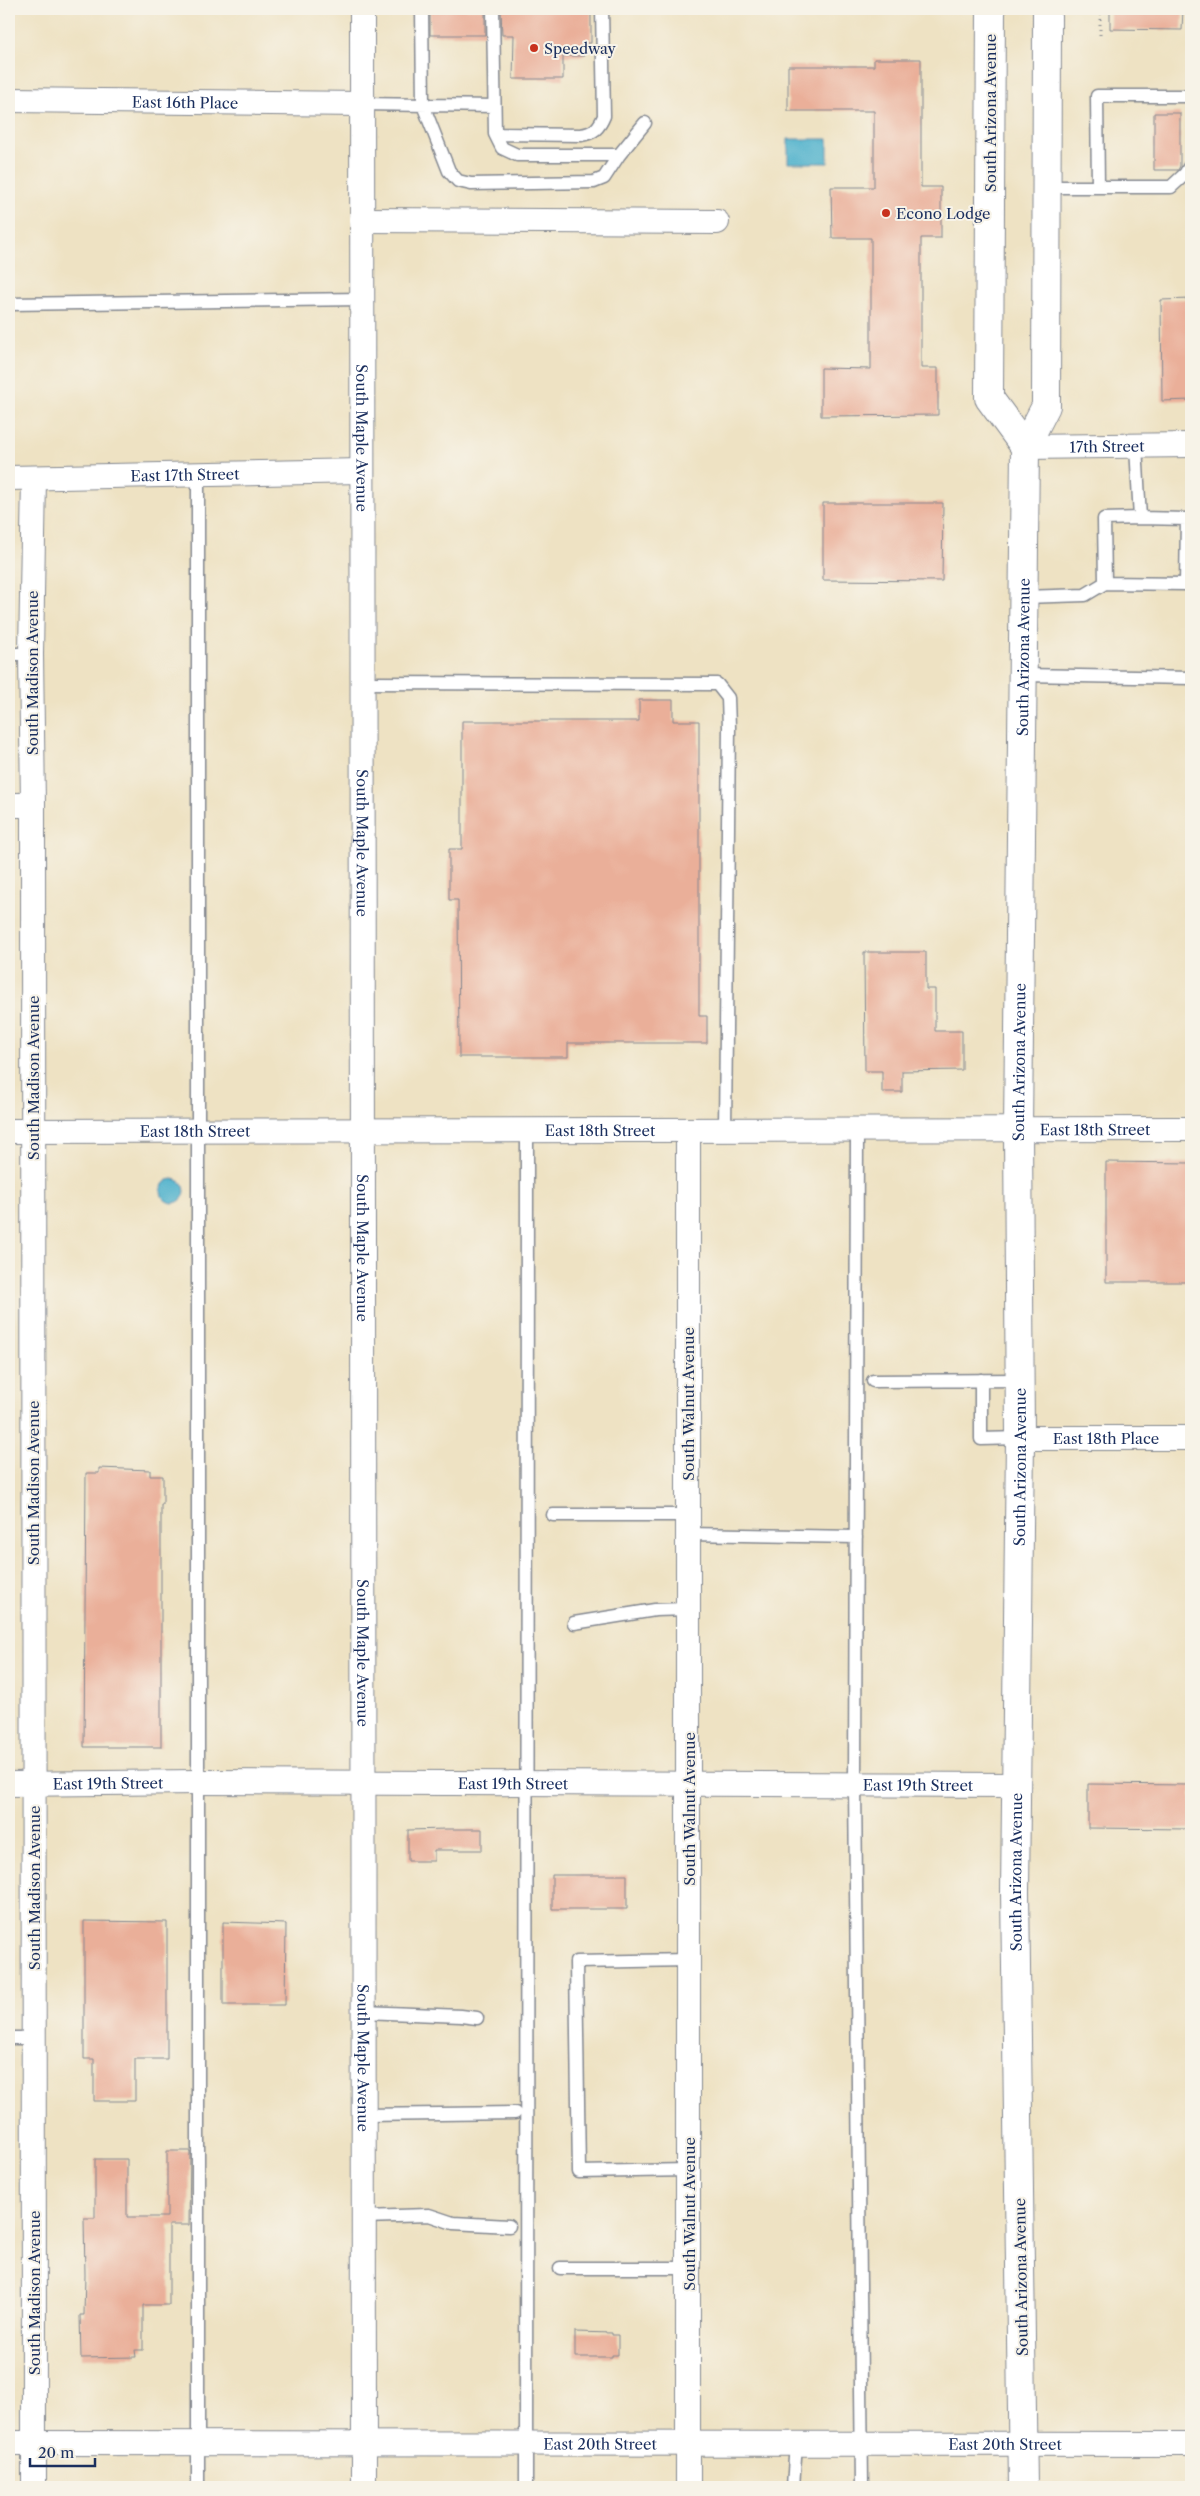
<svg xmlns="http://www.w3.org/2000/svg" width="1200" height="2496" viewBox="0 0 1200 2496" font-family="'Libre Caslon Text',serif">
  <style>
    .water { fill: #4db1cc; stroke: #347095 }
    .building { fill: #eaaf99 }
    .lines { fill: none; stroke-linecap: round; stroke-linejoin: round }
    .service-casing { stroke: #848890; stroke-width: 15 }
    .minor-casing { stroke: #848890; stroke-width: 26 }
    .tertiary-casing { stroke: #848890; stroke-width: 30 }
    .path { stroke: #848890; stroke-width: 3; stroke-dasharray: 1 4; stroke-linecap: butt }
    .service { stroke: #fff; stroke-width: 12 }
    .minor { stroke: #fff; stroke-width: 24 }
    .tertiary { stroke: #fff; stroke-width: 28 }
    .poi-dot { fill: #c8321e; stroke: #f7f3e8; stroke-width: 2 }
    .labels { text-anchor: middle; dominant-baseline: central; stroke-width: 4; stroke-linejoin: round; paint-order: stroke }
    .poi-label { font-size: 15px; fill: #1b2f5e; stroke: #f7f3e8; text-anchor: start }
    .street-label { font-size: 15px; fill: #1b2f5e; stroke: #f7f3e8 }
  </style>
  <rect width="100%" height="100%" fill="#f7f3e8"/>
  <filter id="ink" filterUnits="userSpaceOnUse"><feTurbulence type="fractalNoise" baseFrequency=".02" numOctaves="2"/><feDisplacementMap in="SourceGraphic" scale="10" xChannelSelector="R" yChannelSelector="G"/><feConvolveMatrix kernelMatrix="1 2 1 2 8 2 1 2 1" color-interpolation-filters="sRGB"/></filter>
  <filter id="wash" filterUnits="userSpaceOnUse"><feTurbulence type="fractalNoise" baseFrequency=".0096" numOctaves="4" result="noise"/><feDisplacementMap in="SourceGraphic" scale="20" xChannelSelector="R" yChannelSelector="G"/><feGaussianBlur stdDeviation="1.12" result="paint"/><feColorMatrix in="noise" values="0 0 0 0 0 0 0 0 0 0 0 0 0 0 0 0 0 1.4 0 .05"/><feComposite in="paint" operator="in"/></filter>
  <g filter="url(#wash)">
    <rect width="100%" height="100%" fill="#eee2c3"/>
    <path class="water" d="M788,139h40v24h-40z
      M161 1191a12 12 0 1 1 24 0a12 12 0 1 1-24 0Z"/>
    <g id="blocks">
      <path class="building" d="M430,9h55v26h-55z
        M501,9h90v34h-7v13h-21v23h-50l1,-44h-12z
        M1110,9h73l-1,21 -72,-1z
        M874,59h47v128h20v51h-20v130h17v47l-117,1v-48l50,1v-131h-39l-1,-51h43v-76h-86v-45h86z
        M1154,113h26v53l-2,4h-24z
        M1191,299v101l-29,1 -1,-101z
        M823,503h120l-1,78 -119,-1z
        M639,700h34v21h26v295h8v27h-139v14h-109l-1,-157h-9v-51h13v-128h177z
        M864,952h62v37h9v42h27v39l-60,1v21h-20v-21h-17z
        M1106,1162l85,1v119h-85z
        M99,1468l51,2v6h13v28h-2v243h-77l2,-274h13z
        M1088,1784l103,1v44l-103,-1z
        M446,1829h36v21h-48v11h-26v-31z
        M552,1875h75v34h-75z
        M84,1921l83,1v137h-32v42h-41v-42h-10z
        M223,1922l63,2 -1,81h-62z
        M167,2151h23l-1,74h-20v80h-26v45h-8l1,7 -55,1 -1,-43h4l1,-40 -1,-57h11v-59h32v58h40z
        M575,2332l37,1v2h6v20h-6v2h-37z"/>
    </g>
  </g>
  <g filter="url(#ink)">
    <use href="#blocks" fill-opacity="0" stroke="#848890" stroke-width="1"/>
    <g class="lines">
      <defs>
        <path id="service" d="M422,9l1,96 26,66 9,10 13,3 123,-2 10,-4 15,-23
          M493,9l2,125 7,14 15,7h102l26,-32
          M362,104l132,2
          M495,134l86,1c13,-2 18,-7 23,-19l-2,-107
          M1047,187h124l14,-13 6,-10
          M1098,187l-1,-91h94
          M9,304l353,-5
          M198,475v2012
          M1105,583l-1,-64 36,-1
          M1024,597l61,-2 20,-12 81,1 1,-65 -47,-1 -4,-72
          M9,654h22
          M1023,675l168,3
          M363,683l354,1 11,14 1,29 -4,403
          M857,1130l-2,655 7,702
          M981,1380v59l39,-1
          M873,1381l147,-1
          M553,1515h135
          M688,1534l168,3
          M574,1623l81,-13 33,-1
          M364,2012l97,4 16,2
          M9,2038h25
          M364,2115l151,-2
          M688,2170l-109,2 -3,-210 113,-2
          M364,2217l65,-2 24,8 56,3
          M560,2268h128
          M526,2487l1,-1357
          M793,2487l3,-44"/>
        <g id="minor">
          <path id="s1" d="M362,9l2,2478"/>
          <path id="s2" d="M9,100l353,4"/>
          <path d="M362,220l355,2"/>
          <path id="s3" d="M1025,447l166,-2"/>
          <path id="s4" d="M9,478l353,-7"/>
          <path d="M9,805h24"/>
          <path d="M688,1130v1357"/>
          <path id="s5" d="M9,1131l1182,-2"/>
          <path id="s6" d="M1020,1438h171"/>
          <path id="s7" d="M9,1784l189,-2 818,3"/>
          <path id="s8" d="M9,2443l1182,1"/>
          <path d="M34,2487l-1,-1682 -2,-151 3,-176"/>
        </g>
        <g id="tertiary">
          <path d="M991,9l-2,389 36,49"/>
          <path id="s9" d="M1023,2487l-8,-595 5,-454 -2,-308 7,-683 21,-41 1,-397"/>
        </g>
      </defs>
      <use href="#service" class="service-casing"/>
      <use href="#minor" class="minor-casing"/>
      <use href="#tertiary" class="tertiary-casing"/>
      <path class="path" d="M1100,9v28"/>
      <use href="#service" class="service"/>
      <use href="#minor" class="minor"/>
      <use href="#tertiary" class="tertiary"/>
    </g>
  </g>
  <g class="poi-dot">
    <circle cx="534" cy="48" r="5"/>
    <circle cx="886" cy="213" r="5"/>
  </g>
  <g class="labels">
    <g class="poi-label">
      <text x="544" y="48">Speedway</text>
      <text x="896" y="213">Econo Lodge</text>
    </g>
    <g class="street-label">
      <text stroke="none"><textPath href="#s2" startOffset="176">East 16th Place</textPath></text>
      <text transform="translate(990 113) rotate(-90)">South Arizona Avenue</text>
      <text stroke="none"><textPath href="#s1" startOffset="429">South Maple Avenue</textPath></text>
      <text stroke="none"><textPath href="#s3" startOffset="82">17th Street</textPath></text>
      <text stroke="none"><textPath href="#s4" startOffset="176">East 17th Street</textPath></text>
      <text stroke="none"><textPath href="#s9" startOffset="1830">South Arizona Avenue</textPath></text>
      <text transform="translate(32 673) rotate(-90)">South Madison Avenue</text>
      <text stroke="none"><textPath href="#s1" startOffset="834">South Maple Avenue</textPath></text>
      <text stroke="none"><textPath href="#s9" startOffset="1425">South Arizona Avenue</textPath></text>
      <text transform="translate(33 1078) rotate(-90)">South Madison Avenue</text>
      <text stroke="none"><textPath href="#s5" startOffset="186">East 18th Street</textPath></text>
      <text stroke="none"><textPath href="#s5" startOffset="591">East 18th Street</textPath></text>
      <text stroke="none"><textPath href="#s5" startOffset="1086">East 18th Street</textPath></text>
      <text stroke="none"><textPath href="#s1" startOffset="1239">South Maple Avenue</textPath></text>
      <text transform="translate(688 1404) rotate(-90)">South Walnut Avenue</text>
      <text stroke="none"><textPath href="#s6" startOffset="86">East 18th Place</textPath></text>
      <text stroke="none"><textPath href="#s9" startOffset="1020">South Arizona Avenue</textPath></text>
      <text transform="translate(33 1483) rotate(-90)">South Madison Avenue</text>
      <text stroke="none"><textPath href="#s1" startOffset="1644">South Maple Avenue</textPath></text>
      <text stroke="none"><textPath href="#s7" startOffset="99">East 19th Street</textPath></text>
      <text stroke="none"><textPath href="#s7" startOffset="504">East 19th Street</textPath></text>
      <text stroke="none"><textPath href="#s7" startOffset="909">East 19th Street</textPath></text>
      <text transform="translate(689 1809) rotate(-90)">South Walnut Avenue</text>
      <text stroke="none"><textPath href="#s9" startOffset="615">South Arizona Avenue</textPath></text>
      <text transform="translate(34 1888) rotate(-90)">South Madison Avenue</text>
      <text stroke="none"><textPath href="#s1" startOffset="2049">South Maple Avenue</textPath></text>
      <text transform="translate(689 2214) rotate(-90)">South Walnut Avenue</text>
      <text transform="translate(1021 2277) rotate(-91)">South Arizona Avenue</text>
      <text transform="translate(34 2293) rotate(-90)">South Madison Avenue</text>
      <text stroke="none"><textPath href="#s8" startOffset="591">East 20th Street</textPath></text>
      <text stroke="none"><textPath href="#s8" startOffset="996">East 20th Street</textPath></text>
    </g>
  </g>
  <rect width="1200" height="2496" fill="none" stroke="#f7f3e8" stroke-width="30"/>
  <path d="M30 2458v8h65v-8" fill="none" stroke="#1b2f5e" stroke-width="2.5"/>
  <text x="38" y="2458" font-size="15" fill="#1b2f5e" stroke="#f7f3e8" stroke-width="4" paint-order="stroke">20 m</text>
</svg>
